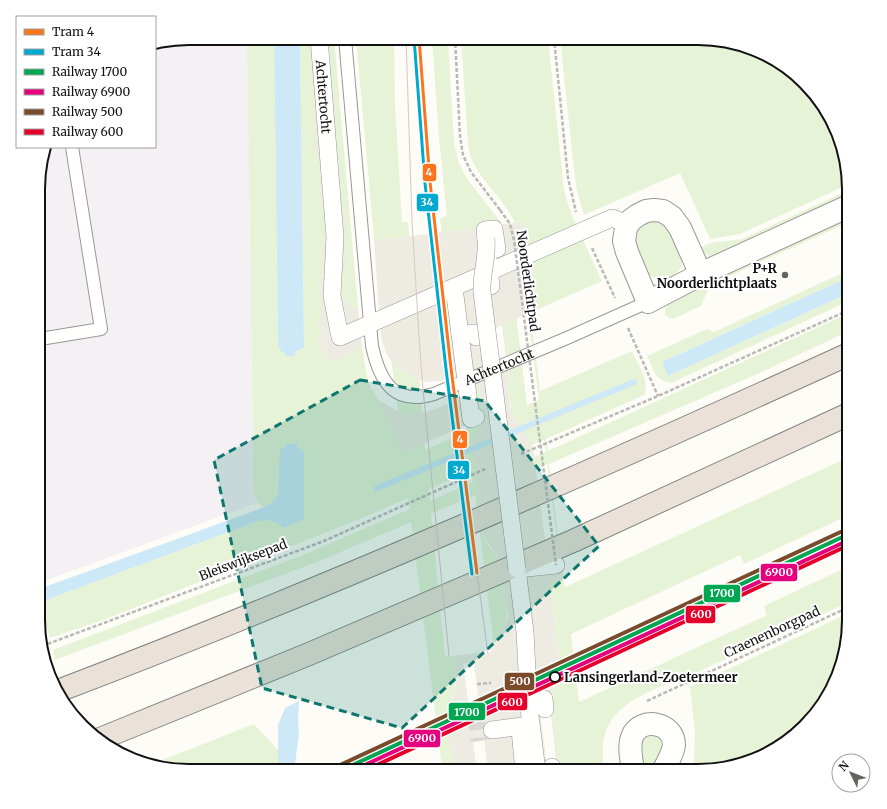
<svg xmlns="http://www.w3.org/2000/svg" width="887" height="809" viewBox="0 0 887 809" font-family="Merriweather,serif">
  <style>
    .industrial { fill: #f5f0f3 }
    .green { fill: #e7f3d7; fill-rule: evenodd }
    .plaza { fill: #edebe2; fill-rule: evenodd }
    .water { fill: #cde8f7 }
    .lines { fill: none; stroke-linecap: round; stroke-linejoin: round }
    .stream { stroke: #cde8f7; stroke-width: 6 }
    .pedestrian-tunnel { stroke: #dad9d4; stroke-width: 17; stroke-dasharray: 17 8; stroke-linecap: butt }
    .service-casing { stroke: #979795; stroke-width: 14 }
    .pedestrian-casing { stroke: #979795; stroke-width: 18 }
    .minor-casing { stroke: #979795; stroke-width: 24 }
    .motorway-casing { stroke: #858482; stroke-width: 24 }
    .path { stroke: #b9b9b8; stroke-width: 2.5; stroke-dasharray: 4 2; stroke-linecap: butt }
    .service { stroke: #fffffe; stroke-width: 12 }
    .pedestrian { stroke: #fffffe; stroke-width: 17 }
    .minor { stroke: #fffffe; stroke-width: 22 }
    .motorway { stroke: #eae1d8; stroke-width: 22 }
    .tram { stroke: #d9c6c7; stroke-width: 1 }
    .pedestrian-bridge-casing { stroke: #979795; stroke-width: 18; stroke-linecap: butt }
    .path-bridge { stroke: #b9b9b8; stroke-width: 2.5; stroke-dasharray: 4 2; stroke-linecap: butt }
    .pedestrian-bridge { stroke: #fffffe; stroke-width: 17 }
    .rail-1-casing { stroke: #fff; stroke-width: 7 }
    .rail-2-casing { stroke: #fff; stroke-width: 7 }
    .rail-3-casing { stroke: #fff; stroke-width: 7 }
    .rail-4-casing { stroke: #fff; stroke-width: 7 }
    .rail-1 { stroke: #00a651; stroke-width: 4 }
    .rail-2 { stroke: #e5007d; stroke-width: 4 }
    .rail-3 { stroke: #7a4b2a; stroke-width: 4 }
    .rail-4 { stroke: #e4002b; stroke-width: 4 }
    .tram-1-casing { stroke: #fff; stroke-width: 6 }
    .tram-2-casing { stroke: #fff; stroke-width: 6 }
    .tram-1 { stroke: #fc751c; stroke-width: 3 }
    .tram-2 { stroke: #00a9ce; stroke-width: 3 }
    .marked { fill: #0f766e; fill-opacity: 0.2; stroke: #0f766e; stroke-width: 3; stroke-dasharray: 8 5; stroke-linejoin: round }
    .poi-dot { fill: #646362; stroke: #fff; stroke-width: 1.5 }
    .stop-dot { fill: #fff; stroke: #111; stroke-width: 2 }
    .labels { text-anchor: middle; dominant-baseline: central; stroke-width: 4; stroke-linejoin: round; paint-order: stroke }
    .street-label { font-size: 13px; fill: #111; stroke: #fff }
    .poi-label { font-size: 13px; font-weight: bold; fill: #111; stroke: #fff; text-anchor: end }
    .stop-label { font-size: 13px; font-weight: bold; fill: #111; stroke: #fff; text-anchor: start }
    .rim { fill: none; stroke: #111; stroke-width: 2 }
    .line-badge { stroke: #fff; stroke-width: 1.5 }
    .badge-label { font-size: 11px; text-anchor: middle; font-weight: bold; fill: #fff }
  </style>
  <rect width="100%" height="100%" fill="#fdfcf7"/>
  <path class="industrial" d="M189,38h73l11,459 -234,86 2,-423 5,-13h109v-103z"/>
  <path class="green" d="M247,38h27l4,308 7,7 1,3h9v-4l9,-5 -4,-309h12h-2l2,2 2,28 -1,5h-2l4,5 -1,4 2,1 -2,7 3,1 -2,8h-2l4,5 -3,6h2c0,5 -1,9 -1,14l2,2c-2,5 -1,9 2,14l-3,8 2,1 -2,1h2v5l2,2 -1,6 2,1 1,14 -2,3 2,1 1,4 -4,2 4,2 -2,4 2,1 1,6 -4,3 4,1 3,26 -4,5 4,3 -1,5 -6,4 4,1 -1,2 2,2h-2l2,1v4l-3,2 3,2 -1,4 2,1 -5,7 4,4 -6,4 5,5 -6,3 4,2 -1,3h1l1,2 2,2v3l-4,4 5,4 -5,8 2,3 -6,3 6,3v1h-1c0,5 -2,8 -2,12l3,1 -2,3h2l-2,4 4,2 -1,7c15,7 25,-8 38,-9l6,33 4,9 7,10 24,53 -27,-214h-2l-18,-201h38l1,66 7,118h6l17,228 42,-19 -27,-213 7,-2 -8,-78 -7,-100h16l5,90 2,19 3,14 9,18 33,42 7,21 20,163 12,-5 -22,-172c-9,-25 -31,-41 -43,-64 -4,-7 -5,-13 -6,-21l-7,-105h87l16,152 4,15 9,22 -51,22 -7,-27 21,169 92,-40c6,14 18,29 12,44l-98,44 2,12 301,-138v18l-87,41 -213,92 16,123 284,-130v58l-105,49 -4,-9 -169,79 8,68 188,-87 -3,-9 85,-40v36c-50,23 -99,46 -149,69 -27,12 -69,23 -87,47 -12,16 -11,34 -9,53h-44l-8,-66 2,-13 6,-15v-13l-10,-83 12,-2 -15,-115 -68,30 5,43 4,8 11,13 2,8 6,44 -1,12 -12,24 -19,-151 -44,19 14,142h9l2,27 -3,12 -6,17 7,59h-18l6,-4 -31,-245 -94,40 -262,98 -2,-10 250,-95 107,-46 -2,-11 -48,21 -257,101 -53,18 -10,-36 218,-81 11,-1 9,3 26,-4v-66l-2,-3 -5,-3 1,-3 -18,39 -2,12 -6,8 -10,5 -8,-14zM492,223l17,142 -1,29 4,17 -30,13v-15l-5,-41 -2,-6 -6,-8 10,-102zM544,440l2,12 -69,29 55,-36v2v-2zM471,471l2,11 -43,19 -1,-12z
    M326,38h8l24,269 -5,1 -6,-3 -1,-3 -4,-2v-6l-2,-1 -1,-5 3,-13 -2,-1 5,-11h2l-2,-1 -1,-4h3l-1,-4 -4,-3 1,-10 -1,-11 3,-3h-1v-1l1,-1 -2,-2 2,-6 2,-1 -5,-4v-3l-2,-1 -1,-9 2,-1 -2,-1v-2l-3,-32h2l-2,-1v-3c-2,-31 -4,-62 -8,-92 4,-8 0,-21 -2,-29z
    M560,38h148l57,16 47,36 26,41 11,48v5l-109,50 -30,5 -30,-66 -96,42 -7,-24 -2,-13z
    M849,190v4l-132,61c-8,2 -13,0 -17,-7l11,-5 31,-4z
    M849,217v5l-139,63 -9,21 -28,13 -4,-1 -4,-3v-6l3,-4 56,-31z
    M652,222c6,0 11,1 15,5 4,3 15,28 15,33 0,4 -1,8 -4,11 -8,11 -24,12 -31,0 -3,-4 -5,-9 -6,-14 -7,-16 -11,-30 11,-35z
    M582,238l20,43 -68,30 -6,-49z
    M849,270v7l-187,85 6,14 181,-83v8l-178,82c-17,-3 -17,-13 -24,-27l60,-27 7,3z
    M849,613v7l-15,67 -37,47 -41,26 -48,11h-15l1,-3 1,-35 -5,-46z
    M254,724l24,26 2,21h-91l-34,-8z
    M655,733l10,11 -12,27h-10l-3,-25 3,-9z"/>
  <path class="plaza" d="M310,38h16v3h2l-2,2h2v2h-2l1,6h2l-2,3 2,-1 -2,3 2,1 -2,1 3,5h-2v1h2l-2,2h2v2h-2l1,4h1l-1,1 2,2 -2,1v3h2v1l-1,2h1l-1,2h1l-1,3h2v1h-2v4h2l-2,2 1,9 2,1h-2l1,11h2l-1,2 1,2h-1l2,3 -2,1h2l-2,1 1,4h1v1h-1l1,3h-1v4h2v1h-2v1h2l-2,2 3,2h-2l2,3h-2v1h2l-2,2 2,2h-2l2,2 -1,1v1h2l-2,2h2v2l-2,1h2v1h-2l2,3h-2v1h2l1,1 -2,1v6h2l-1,1 1,3h-1l2,2 -2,2 2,-1v2l-2,1h2v1h-2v2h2l-1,1 1,1 -1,3h2v1l-2,1h2l-2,3h2l-2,1 2,3h-1l2,2h-2v2h2l-2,1 2,2 -2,1v1l4,1 -2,2 4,2 1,1h-2l2,2 -2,2h2v1l-2,1h2v2l-4,1 3,2 -2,1v1h2l-4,3 2,1v1h-1v4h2l-2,3 2,-1v2h-2l2,2 -4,2 1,4h2v1l-2,1 4,1 1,3v4h-2l2,1 -2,2 2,1v1h-2l2,2 -5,4 2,2 -4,2 4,3 -3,2v6h2v1l-4,2 2,1 -1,3h2v1h-2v1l4,1 -2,3 2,1 -2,1 6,3 -1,2h2l4,4 5,-1 1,15 20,-9 -5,-74 3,-1 1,2 98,-12v-3l16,-2v2l31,-3 4,26 92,-40 1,3 -2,2 -90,49 6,49 -30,13 5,41 -1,29 2,12 8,18 11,15 4,9 14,106 12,-1 3,27 -12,1 11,89 -3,14 -4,8 -2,13 8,66h-72l-4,-31 -11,2 4,29h-23l-4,-30 -1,-1 -1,-4h2l-3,-24 6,-16 3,-13 -2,-27 28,-4 1,-1 3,4 3,-1 17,-32 2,-6 -8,-54 -3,-7 -11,-15 -3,-7 -10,-85v-8l7,-13 3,-7 -6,-52 -2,-6 -6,-8 -10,20 -13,6 -17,2 -10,-2 -9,-4 -13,-8 -10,-13 -5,-14 -2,-14 -19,8 1,13 -4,1 -3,4h-6l-2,3 -5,1 -2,2 -12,1 -6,-3v-2h2l-2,-2 3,-3 -6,-2v-1l4,-2 -2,-1 2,-2 -4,-1 -1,-2h2l-2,-2 4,-2 -2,-3 2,-1h-2v-1l3,-3 -6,-2v-1l6,-3 -5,-4 6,-3 -2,-2 4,-2 -6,-3 -1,-2 6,-3v-1h-2l2,-2 -4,-1v-2h2l-3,-2 2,-2 -4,-2 6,-3 -6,-4 -1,-1 8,-5 -5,-3h-1l-1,-1 8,-5 -4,-3 3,-2 -4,-3 4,-2 -2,-1 2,-2 -2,-2h2l-3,-2 2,-1 -4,-2 2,-2 4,-2 -2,-2 3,-2 -6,-5 4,-1 1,-3h-1l1,-1v-4h-2v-1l2,-1 -1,-6 -1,1 -1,-2h2l-1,-12 -4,-1v-1l4,-2 -1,-6h-2l-2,-2 4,-3 -4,-2 3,-2v-4l-4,-1v-1l4,-2v-3h-2l2,-3 -1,-5h-2l2,-3 -4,-1 2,-2h-3l4,-4 -4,-1v-2h2l-2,-2 2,-1 -3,-2h2l-2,-2 2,-1 -2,-1 2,-2 -2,-2 4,-1 -4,-3 2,-1 -3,-1 2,-2 -2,-1v-1h2l-2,-3 3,-2 -4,-1v-2h2l-2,-2 2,-1 -2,-1 4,-3h-2l-1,-2h2l-2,-2 2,-1 -2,-1 2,-1 -2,-3h2l1,-2 -4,-1 2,-3h-2l2,-2 -2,-2 4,-1v-2h-2l1,-2 -3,-1 -1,-2h2l-2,-2 4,-3 -4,-1v-1h2l1,-3 -4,-1 2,-2 -2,-1v-1h2l-2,-2 3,-2v-1h-2l2,-2 -2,-2h2l-2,-3h2v-1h-2l2,-2 -2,-1 1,-2h-2v-1h2v-2h-2l2,-2h-2l2,-3h-2l1,-2h-1v-2h1v-1h-2l2,-2h-2zM502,325l4,33 -10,1 -4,-29zM474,662l6,50 -10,2 -7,-50zM550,708l7,58 -10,1 -7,-57z
    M462,399l15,21 -75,33 -23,-53 15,9 9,4 9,1 14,-2z"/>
  <path class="water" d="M274,38h26l4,309 -9,5v4h-10v-3l-4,-2 -3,-5z
    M849,277v16l-181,83 -6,-14z
    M298,443l-1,4 5,3 2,3v66l-21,9c-8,-8 -14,-8 -25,-7l-220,82 1,-14 223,-81 10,-5 6,-8 2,-45 5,-3 1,-3z
    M299,701l-1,18 1,15 -5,37h-14l-2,-16v-30l7,-17z"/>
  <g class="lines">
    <path class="stream" d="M377,488l257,-106"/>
    <path class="pedestrian-tunnel" d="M475,713l4,28"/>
    <defs>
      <g id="service">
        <path id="s1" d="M345,38l27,308c8,36 22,60 62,48l133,-56 81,-36"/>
        <path d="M40,339l61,-10 -29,-182"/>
      </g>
      <g id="pedestrian">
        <path id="s2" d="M319,38l16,199 -3,59 8,41 272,-119 16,6"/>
        <path d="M486,239l-1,-9 9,-1 3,20 -10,1 4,36"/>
        <path d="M454,288l17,131 5,-2"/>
        <path d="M460,335l14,-2 2,4"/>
        <path d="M529,701l15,-2 1,10"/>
        <path d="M492,730l38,-5"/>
        <path d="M520,730l4,41"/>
        <path d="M552,767l1,4"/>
        <path d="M537,771l-8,-63 -4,-76 -8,-63 39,-4"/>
      </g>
      <path id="minor" d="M701,275l-21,-47 -8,-11 -9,-6 -9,-1 -8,1 -8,4 -7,5 -5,8 -2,13 3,11 21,50 59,-31 142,-65
        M633,771c-1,-11 -5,-24 -1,-34 8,-21 42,-15 42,8 -1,9 -7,18 -11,26"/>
      <path id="motorway" d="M58,691c268,-102 530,-218 791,-337
        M100,739l209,-85 264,-113 276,-127"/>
    </defs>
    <use href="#service" class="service-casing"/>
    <use href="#pedestrian" class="pedestrian-casing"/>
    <use href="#minor" class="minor-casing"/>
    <use href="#motorway" class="motorway-casing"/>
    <path class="path" d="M455,38l5,98 3,19 8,17 29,38
      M554,38l14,140 8,34
      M592,248l23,50
      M628,328l30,68
      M521,454l137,-58 191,-86
      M42,646l282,-105 161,-72
      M477,684l14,-1
      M647,701l202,-94"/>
    <use href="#service" class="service"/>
    <use href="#pedestrian" class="pedestrian"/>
    <use href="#minor" class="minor"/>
    <use href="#motorway" class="motorway"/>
    <path class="tram" d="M406,38l6,183 7,116 4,52 26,267
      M477,573l11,81"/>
    <defs>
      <path id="pedestrian-bridge" d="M486,239c2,18 -5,35 -4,53l35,277"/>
    </defs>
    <use href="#pedestrian-bridge" class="pedestrian-bridge-casing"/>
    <path class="path-bridge" d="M500,210l10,14 4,16 42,325"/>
    <use href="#pedestrian-bridge" class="pedestrian-bridge"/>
    <defs>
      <path id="rail-1" d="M340,771l509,-237"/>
      <path id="rail-2" d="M352,771l497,-231"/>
      <path id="rail-3" d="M338,766l509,-237"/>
      <path id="rail-4" d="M364,771l485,-226"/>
    </defs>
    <use href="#rail-1" class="rail-1-casing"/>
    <use href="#rail-2" class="rail-2-casing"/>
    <use href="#rail-3" class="rail-3-casing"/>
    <use href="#rail-4" class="rail-4-casing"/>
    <use href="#rail-1" class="rail-1"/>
    <use href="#rail-2" class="rail-2"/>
    <use href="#rail-3" class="rail-3"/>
    <use href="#rail-4" class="rail-4"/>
    <defs>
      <path id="tram-1" d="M419,38l11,144 21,186 26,205"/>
      <path id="tram-2" d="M414,38l11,145 21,186 26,205"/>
    </defs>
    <use href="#tram-1" class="tram-1-casing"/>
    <use href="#tram-2" class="tram-2-casing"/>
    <use href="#tram-1" class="tram-1"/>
    <use href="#tram-2" class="tram-2"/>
  </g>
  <path class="marked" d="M360,380l125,21 114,145 -197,182 -140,-40 -48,-228z"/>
  <circle class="poi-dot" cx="785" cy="275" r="4"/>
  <circle class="stop-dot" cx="555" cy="677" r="5"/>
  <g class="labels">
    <g class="street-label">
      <text stroke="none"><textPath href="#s2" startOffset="59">Achtertocht</textPath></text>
      <text transform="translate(528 281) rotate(82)">Noorderlichtpad</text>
      <text stroke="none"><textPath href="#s1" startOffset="472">Achtertocht</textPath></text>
      <text transform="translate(243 560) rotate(-21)">Bleiswijksepad</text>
      <text transform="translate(772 632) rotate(-25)">Craenenborgpad</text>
    </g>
    <g class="poi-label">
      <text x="777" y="268">P+R<tspan x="777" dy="15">Noorderlichtplaats</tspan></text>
    </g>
    <g class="stop-label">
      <text x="564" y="677">Lansingerland-Zoetermeer</text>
    </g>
  </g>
  <path d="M0 0H887V809H0ZM189 45H698A144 144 0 0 1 842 189V620A144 144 0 0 1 698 764H189A144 144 0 0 1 45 620V189A144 144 0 0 1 189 45Z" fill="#fff" fill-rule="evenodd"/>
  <path class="rim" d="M189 45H698A144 144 0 0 1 842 189V620A144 144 0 0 1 698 764H189A144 144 0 0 1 45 620V189A144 144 0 0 1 189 45Z"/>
  <g class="line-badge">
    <rect x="422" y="163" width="15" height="19" rx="4" fill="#fc751c"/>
    <rect x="416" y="193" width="23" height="19" rx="4" fill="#00a9ce"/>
    <rect x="452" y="430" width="16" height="19" rx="4" fill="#fc751c"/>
    <rect x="447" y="460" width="23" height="20" rx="4" fill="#00a9ce"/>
    <rect x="760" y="563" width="38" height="19" rx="4" fill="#e5007d"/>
    <rect x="703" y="584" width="38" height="19" rx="4" fill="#00a651"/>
    <rect x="685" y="605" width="31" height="19" rx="4" fill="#e4002b"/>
    <rect x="504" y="672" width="31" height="19" rx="4" fill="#7a4b2a"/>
    <rect x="497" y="692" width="31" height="19" rx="4" fill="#e4002b"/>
    <rect x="448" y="702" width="38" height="19" rx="4" fill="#00a651"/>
    <rect x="403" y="729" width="38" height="19" rx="4" fill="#e5007d"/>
  </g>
  <g class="badge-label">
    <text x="429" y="176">4</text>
    <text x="427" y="206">34</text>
    <text x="460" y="443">4</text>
    <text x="459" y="474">34</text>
    <text x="779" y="576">6900</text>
    <text x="722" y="597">1700</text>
    <text x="701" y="618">600</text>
    <text x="520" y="685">500</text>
    <text x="512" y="706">600</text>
    <text x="467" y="716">1700</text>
    <text x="422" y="742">6900</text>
  </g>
  <rect x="16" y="16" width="140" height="132" fill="#ffffff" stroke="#a0a0a0"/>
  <rect x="24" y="29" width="20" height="6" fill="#fc751c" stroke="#a0a0a0"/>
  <text x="52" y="36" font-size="12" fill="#111111">Tram 4</text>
  <rect x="24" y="49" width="20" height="6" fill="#00a9ce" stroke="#a0a0a0"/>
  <text x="52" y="56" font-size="12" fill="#111111">Tram 34</text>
  <rect x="24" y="69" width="20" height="6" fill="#00a651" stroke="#a0a0a0"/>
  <text x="52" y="76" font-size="12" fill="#111111">Railway 1700</text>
  <rect x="24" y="89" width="20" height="6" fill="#e5007d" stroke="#a0a0a0"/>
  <text x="52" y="96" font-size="12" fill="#111111">Railway 6900</text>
  <rect x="24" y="109" width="20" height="6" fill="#7a4b2a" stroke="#a0a0a0"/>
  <text x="52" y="116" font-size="12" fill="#111111">Railway 500</text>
  <rect x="24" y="129" width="20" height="6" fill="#e4002b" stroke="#a0a0a0"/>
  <text x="52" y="136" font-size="12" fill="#111111">Railway 600</text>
  <g transform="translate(851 773) rotate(313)"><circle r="19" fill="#ffffff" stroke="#a0a0a0"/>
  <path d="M0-3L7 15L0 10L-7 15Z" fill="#646362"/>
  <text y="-6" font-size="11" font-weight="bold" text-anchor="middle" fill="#111111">N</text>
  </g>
</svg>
